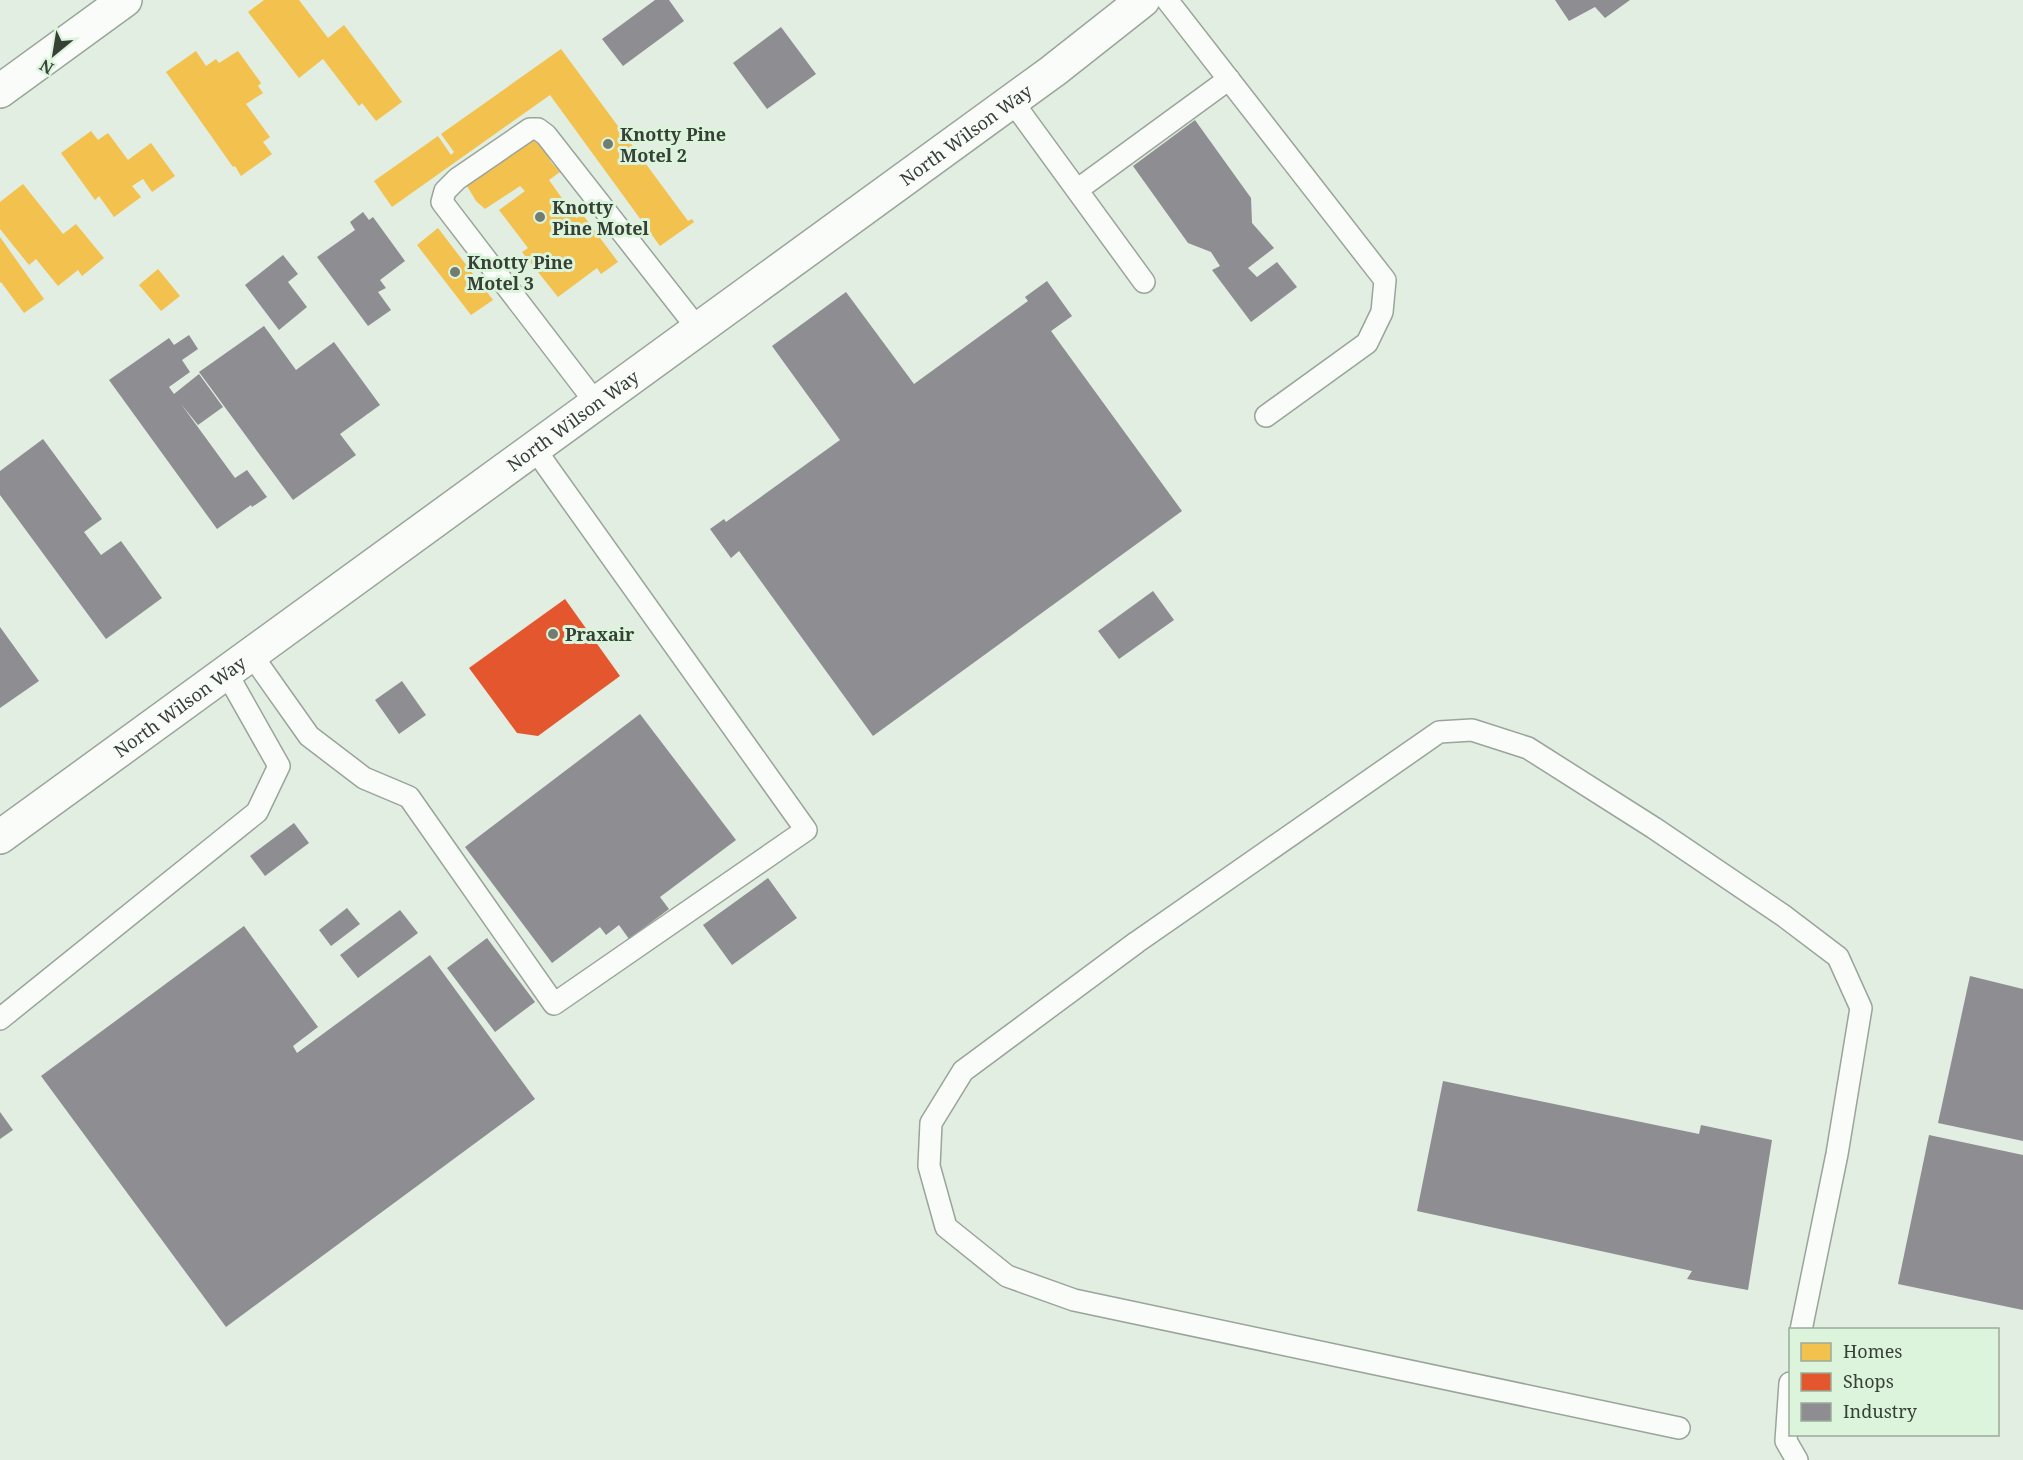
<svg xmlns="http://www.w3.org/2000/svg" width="2023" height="1460" viewBox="0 0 2023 1460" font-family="'Noto Serif',serif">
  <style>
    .homes { fill: #f2c14e }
    .shops { fill: #e4572e }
    .industry { fill: #8d8d92 }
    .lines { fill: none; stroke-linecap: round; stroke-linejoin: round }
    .lane-casing { stroke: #9aa49a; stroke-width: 24 }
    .street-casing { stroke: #9aa49a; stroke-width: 36 }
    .secondary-casing { stroke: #9aa49a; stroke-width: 36 }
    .lane { stroke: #fafcfa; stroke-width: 21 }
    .street { stroke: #fafcfa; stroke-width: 33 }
    .secondary { stroke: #fafcfa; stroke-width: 33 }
    .poi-dot { fill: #727d72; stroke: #dcf4db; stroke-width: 2 }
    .labels { text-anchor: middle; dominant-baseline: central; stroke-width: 6; stroke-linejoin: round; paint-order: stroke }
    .poi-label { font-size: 18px; font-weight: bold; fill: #364036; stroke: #dcf4db; text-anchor: start }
    .street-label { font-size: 18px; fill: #364036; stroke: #dcf4db }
  </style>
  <rect width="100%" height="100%" fill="#e1eee1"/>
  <path class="homes" d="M264,0h35l29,38 16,-13 58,77 -26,19 -14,-18 -3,3 -36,-47 -24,19 -51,-66z
    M561,49l127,172 4,-2 2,3 -34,24 -110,-151 -158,112 -18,-26 64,-45 13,19 3,-3 -13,-18z
    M196,51l10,15 10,-7 3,4 19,-12 23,32 -3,3 5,7 -17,11 24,33 -7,5 9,12 -31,22 -6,-10 -2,1 -67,-95z
    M91,131l7,9 10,-7 20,27 23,-17 24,33 -23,16 -9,-13 -11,7 9,11 -27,20 -15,-21 -4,4 -34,-47z
    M533,138l12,12 6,12 9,10 -11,8 27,38 7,-3 35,47 -17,12 -4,-6 -39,29 -36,-45 6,-4 -29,-38 26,-19 -5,-5 -35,23 -9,-8 -9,-15z
    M23,184l40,50 13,-10 28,34 -22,18 -4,-6 -20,16 -22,-27 -7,6 -29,-36v-27z
    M438,228l55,72 -22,15 -54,-70z
    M0,237l44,62 -20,14 -23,-31 -1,1z
    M158,269l22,27 -19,15 -22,-26z"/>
  <path class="shops" d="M565,599l55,77 -82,60 -21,-3 -48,-65z"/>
  <path class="industry" d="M655,0h14l15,21 -61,45 -21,-27z
    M1555,0h75l-25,18 -10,-11 -26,14z
    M781,27l35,47 -49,35 -34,-46z
    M1195,120l56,78 1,25 22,25 -26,20 9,9 20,-15 20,25 -46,35 -39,-52 8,-4 -9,-14 -23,-9 -55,-77z
    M363,212l6,8 4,-3 32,44 -25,19 6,8 -8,4 13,18 -23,16 -51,-69 38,-27 -5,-8z
    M283,255l15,19 -10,8 19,25 -28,23 -34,-45z
    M1047,281l25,35 -21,15 131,180 -309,225 -134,-185 -8,7 -21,-29 14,-10 2,3 114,-82 -68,-94 74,-54 68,92 114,-83 -3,-4z
    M264,326l32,44 38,-28 46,63 -40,29 16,21 -63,45 -94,-128z
    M189,335l9,14 -16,11 8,12 -21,15 5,7 25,-20 24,33 -25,18 -17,-21 54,74 12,-8 20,27 -15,10 -1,-2 -34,24 -108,-149 60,-42 5,7z
    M43,439l59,80 -18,13 17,23 20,-14 41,57 -56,41 -106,-144v-24z
    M1153,591l21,29 -55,39 -21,-28z
    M0,627l39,54 -39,27z
    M402,681l24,34 -27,19 -24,-34z
    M640,714l96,126 -76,57 9,12 -40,30 -10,-14 -13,10 -6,-8 -48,36 -87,-116z
    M294,823l15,20 -44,33 -15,-20z
    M768,878l29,40 -65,47 -29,-40z
    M347,908l13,16 -29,22 -12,-16z
    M400,910l18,23 -60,45 -18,-23z
    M244,926l74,101 -25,19 4,7 133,-98 105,144 -309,228 -185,-251z
    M487,938l48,64 -40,30 -48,-64z
    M1970,976l53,13v152l-85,-18z
    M1443,1081l256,53 2,-9 71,15 -24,150 -61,-11 5,-8 -275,-60z
    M0,1112l13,18 -13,9z
    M1929,1135l94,20v155l-125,-26z"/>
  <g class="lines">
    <defs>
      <path id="lane" d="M1167,0l218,280 -3,32 -15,31 -101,73
        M1012,101l132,181
        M1077,190l152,-111
        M596,403l-154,-201 3,-11 12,-12 73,-50h8l8,6 152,194
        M251,654l58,82 55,42 45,19 145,207 252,-174 -272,-382
        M0,1019l257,-207 22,-46 -53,-94
        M1790,1383l-4,58 11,19
        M1679,1428l-605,-128 -67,-24 -61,-49 -17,-61 2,-43 32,-52 174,-129 302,-210 33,-2 56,18 126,80 130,88 54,41 23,51 -24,146 -36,176"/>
      <path id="street" d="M0,91l125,-91"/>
      <g id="secondary">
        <path id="s1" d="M0,837l1053,-766 90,-71"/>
      </g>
    </defs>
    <use href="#lane" class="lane-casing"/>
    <use href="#street" class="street-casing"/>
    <use href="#secondary" class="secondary-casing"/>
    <use href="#lane" class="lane"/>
    <use href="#street" class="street"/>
    <use href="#secondary" class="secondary"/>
  </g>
  <g class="poi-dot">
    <circle cx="608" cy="144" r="6"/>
    <circle cx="540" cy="217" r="6"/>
    <circle cx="455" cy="272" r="6"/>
    <circle cx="553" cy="634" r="6"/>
  </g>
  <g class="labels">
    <g class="poi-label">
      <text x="620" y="134">Knotty Pine<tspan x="620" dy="21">Motel 2</tspan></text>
      <text x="552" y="207">Knotty<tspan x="552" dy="21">Pine Motel</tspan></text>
      <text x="467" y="262">Knotty Pine<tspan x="467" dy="21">Motel 3</tspan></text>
      <text x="565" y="634">Praxair</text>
    </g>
    <g class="street-label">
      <text stroke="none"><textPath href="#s1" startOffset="1194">North Wilson Way</textPath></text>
      <text stroke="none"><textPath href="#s1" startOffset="708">North Wilson Way</textPath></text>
      <text stroke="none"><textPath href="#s1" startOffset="222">North Wilson Way</textPath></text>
    </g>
  </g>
  <rect x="1789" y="1328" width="210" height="108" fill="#dcf4db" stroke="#9aac99" stroke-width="1.5"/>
  <rect x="1801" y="1343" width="30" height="18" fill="#f2c14e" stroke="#9aac99" stroke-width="1.5"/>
  <text x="1843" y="1358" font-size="18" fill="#364036">Homes</text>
  <rect x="1801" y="1373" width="30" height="18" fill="#e4572e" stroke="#9aac99" stroke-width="1.5"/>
  <text x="1843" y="1388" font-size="18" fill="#364036">Shops</text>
  <rect x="1801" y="1403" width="30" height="18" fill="#8d8d92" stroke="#9aac99" stroke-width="1.5"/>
  <text x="1843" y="1418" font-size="18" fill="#364036">Industry</text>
  <g transform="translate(54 54) rotate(210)" stroke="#dcf4db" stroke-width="4.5" paint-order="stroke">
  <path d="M0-4.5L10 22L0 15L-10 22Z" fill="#364036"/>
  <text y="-9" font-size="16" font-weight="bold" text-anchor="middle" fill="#364036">N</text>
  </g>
</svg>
